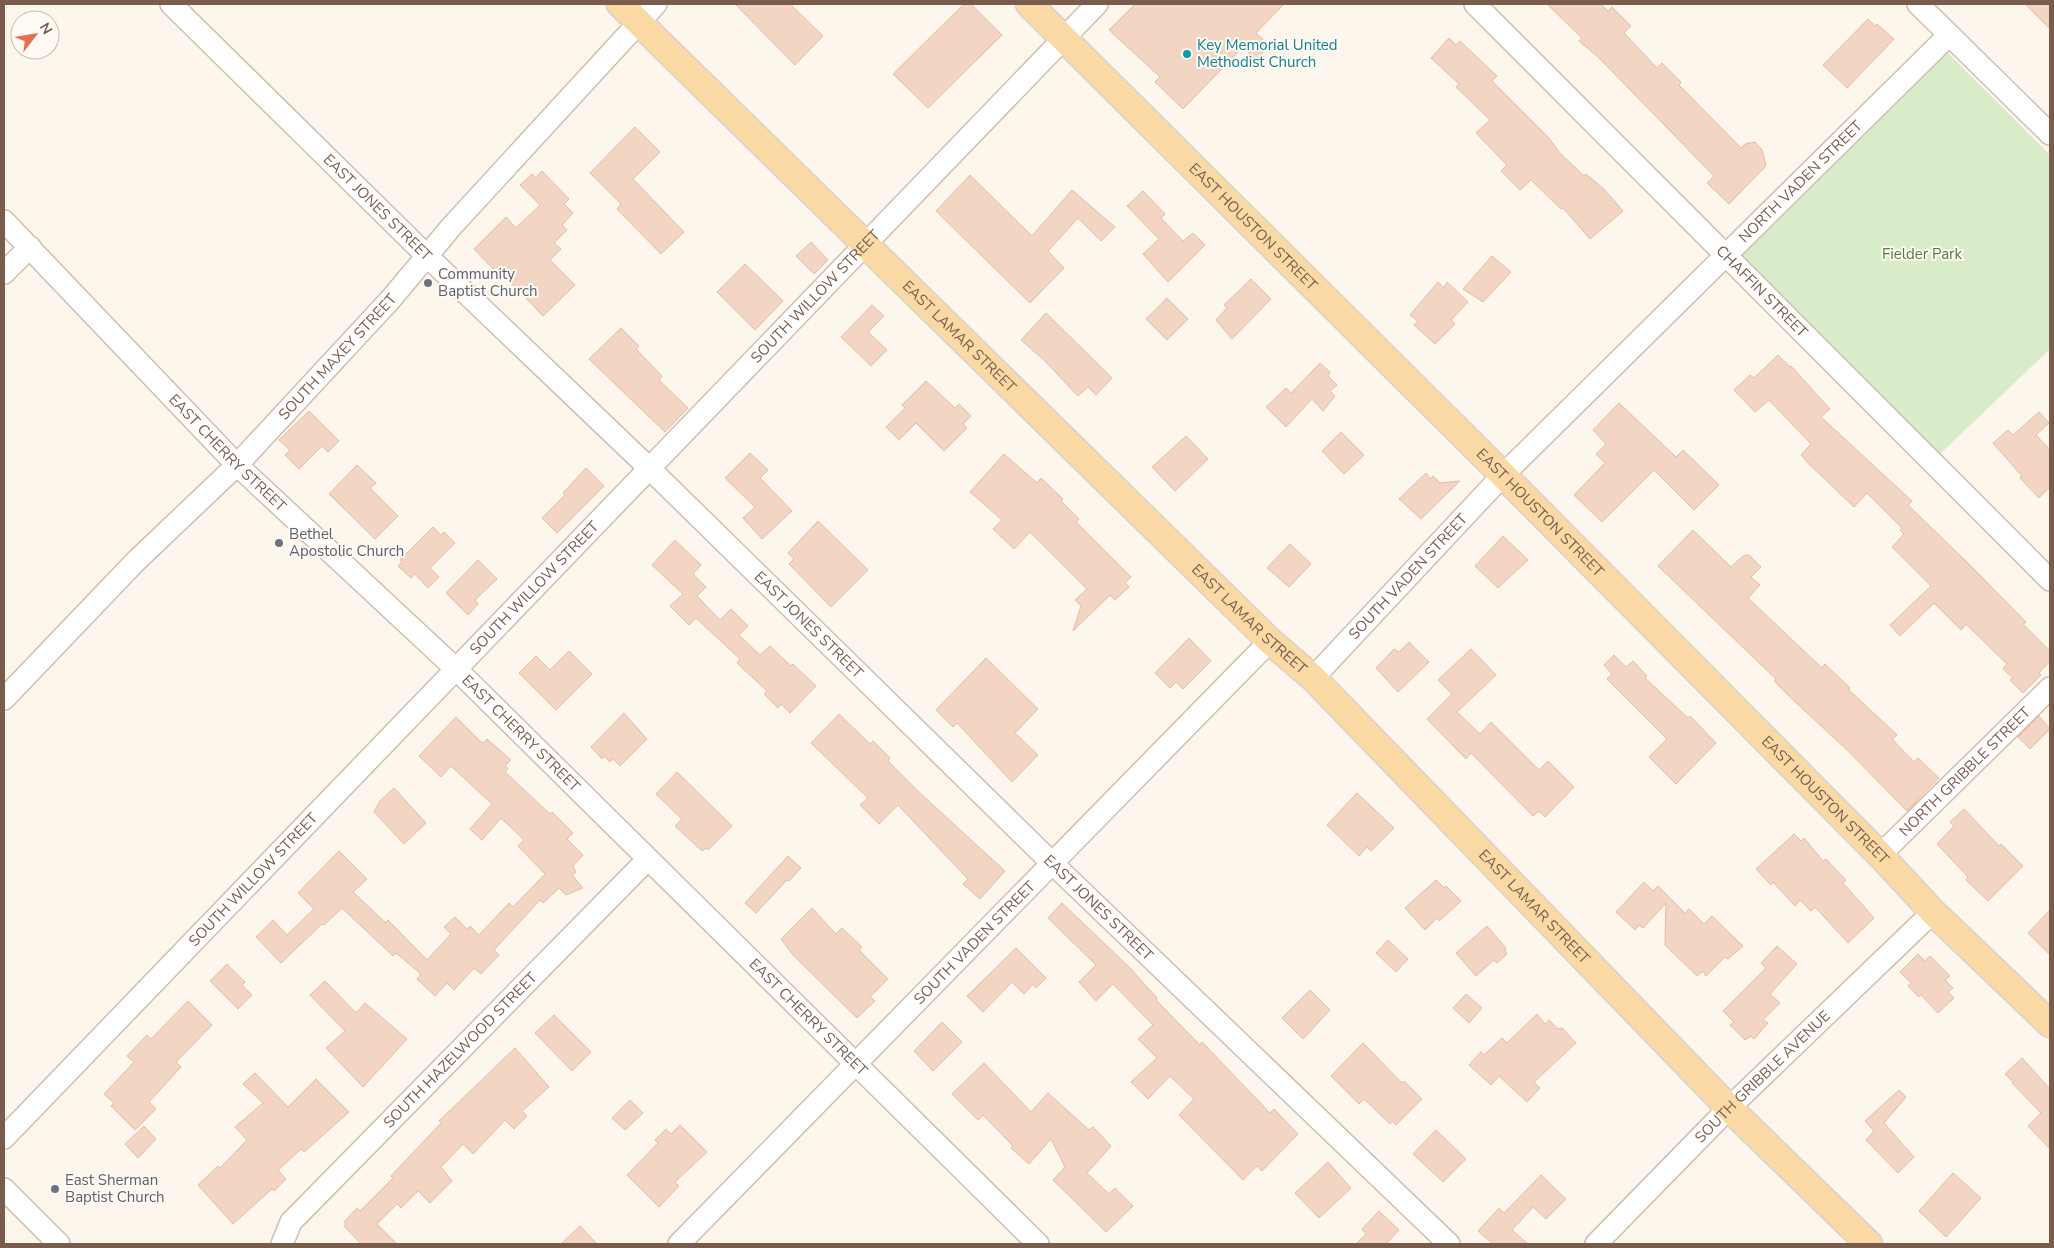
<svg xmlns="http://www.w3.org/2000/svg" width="2054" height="1248" viewBox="0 0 2054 1248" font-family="'Nunito Sans',sans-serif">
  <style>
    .green { fill: #d8ecc9 }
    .building { fill: #f3d5c3; stroke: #e6bba3 }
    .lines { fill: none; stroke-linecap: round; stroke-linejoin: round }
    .minor-casing { stroke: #d1beb0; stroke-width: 24 }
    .major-casing { stroke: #dad1cd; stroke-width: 29 }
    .minor { stroke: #fff; stroke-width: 21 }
    .major { stroke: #fbd9a5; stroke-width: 26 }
    .culture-dot { fill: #0f9aa8; stroke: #fffaf3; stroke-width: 2 }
    .worship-dot { fill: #6b7280; stroke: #fffaf3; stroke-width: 2 }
    .labels { text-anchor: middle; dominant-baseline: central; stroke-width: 4; stroke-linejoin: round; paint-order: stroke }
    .culture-label { font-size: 15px; fill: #0d838f; stroke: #fffaf3; text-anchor: start }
    .street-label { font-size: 15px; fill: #7a5c4d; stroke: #fffaf3 }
    .park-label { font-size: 15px; fill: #537a41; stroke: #fffaf3 }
    .worship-label { font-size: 15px; fill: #5b616d; stroke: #fffaf3; text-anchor: start }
  </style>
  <rect width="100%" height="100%" fill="#fdf6ec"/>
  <path class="green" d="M1946,51l104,104v194l-110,105 -200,-200z"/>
  <path class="building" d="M735,4h55l33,32 -28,29z
    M964,4h7l31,31 -74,73 -35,-34z
    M1135,4h149l-28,29 13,12 -13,15 -13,-13 -60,62 -28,-27 5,-5 -51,-47z
    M1547,4h54l7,7 4,-4 19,19 -7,7 33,35 5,-5 19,19 -2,3 62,63 4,-4 10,-2 7,8 4,16 -37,38 -22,-21 7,-7 -116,-119 -19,-16 3,-3z
    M2025,4h25v25z
    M1868,19l7,7 2,-2 17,15 -47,49 -24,-23z
    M1449,38l7,7 4,-4 37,35 -5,5 57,57 10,14 25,24 2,-2 18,15 19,22 -33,28 -27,-31 -2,1 -30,-29 -11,10 -19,-19 6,-6 -31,-32 14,-13 -34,-33 3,-3 -28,-26z
    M635,127l25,25 -27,27 51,53 -23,22 -44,-45 4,-5 -31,-31z
    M542,171l27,28 -5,5 9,9 -11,12 5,5 -13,13 7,6 -11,11 25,25 -32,31 -45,-47 -2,3 -22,-23 32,-32 10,11 24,-23 -20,-20 12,-11 3,4z
    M970,175l62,61 40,-46 43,37 -14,14 -23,-23 -30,33 16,17 -34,35 -94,-92z
    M1143,191l22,23 -4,4 22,23 10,-8 12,12 -37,37 -25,-28 16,-15 -32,-33z
    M811,242l17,18 -14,14 -18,-18z
    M1492,256l19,16 -28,30 -20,-13z
    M745,264l38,37 -28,29 -38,-38z
    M1251,279l20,20 -39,40 -16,-19 11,-12 -3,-3z
    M1438,282l6,6 3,-6 21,20 -17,18 4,4 -20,20 -21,-19 4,-4 -8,-6z
    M1167,298l21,21 -21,21 -21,-21z
    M872,305l12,11 -16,16 19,18 -16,16 -30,-29z
    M1046,313l66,65 -16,17 -8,-8 -10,9 -34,-36 -23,-20z
    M621,328l18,18 -3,3 26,27 -3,4 29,28 -23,24 -76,-73z
    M1778,355l12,12 1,-1 39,43 -9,8 91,84 -4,4 62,60 56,57 -3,2 27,27v10l-11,12 2,2 -18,18 -13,-13 3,-2 -10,-9 4,-5 -41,-40 -5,6 -27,-27 -34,33 -10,-11 41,-39 -39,-39 12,-13 -4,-4 2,-2 -35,-35 -13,14 -46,-44 -7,-8 10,-11 -42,-44 -14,12 -21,-22 16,-15 4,3z
    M1320,363l10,9 -2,4 9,9 -7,6 5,5 -12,15 -11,-12 -26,28 -20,-20 20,-19 5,5z
    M926,381l29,27 4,-4 12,12 -8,8 4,4 -23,23 -28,-28 -17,17 -13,-13 19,-19 -3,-3z
    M1619,403l57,54 7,-7 36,35 -25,25 -40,-40 -52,52 -28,-27 31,-32 -9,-9 10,-10 -13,-14z
    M309,411l30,30 -11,11 -6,-6 -23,23 -14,-14 5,-5 -11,-10z
    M2039,412l10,11 -13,12 14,15v37l-11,11 -19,-20 2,-2 -29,-33 15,-13 5,5z
    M1341,432l23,23 -20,19 -22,-23z
    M1186,436l22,23 -33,32 -23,-24z
    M750,453l18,17 -8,8 32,33 -30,28 -19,-21 12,-11 -30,-29z
    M1004,454l33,29 4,-5 22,21 -2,2 18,18 -3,3 55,55 -6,6 4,4 -14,13 -5,-5 -37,36 8,-25 -6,-6 12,-11 -57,-57 -16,17 -21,-20 9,-9 -32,-28z
    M357,465l19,18 -6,5 28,28 -23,23 -46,-45z
    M586,468l18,18 -47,47 -15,-15 23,-23 -2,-2z
    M1426,473l5,6 2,-3 7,7 20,-2 -39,38 -22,-20z
    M818,521l50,49 -37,37 -42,-43 5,-5 -6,-6z
    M433,527l8,8 3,-3 11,11 -25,25 9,9 -11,11 -13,-14 -4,4 -13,-12 4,-4 -2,-2z
    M1693,530l38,37 12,-11 6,-1 12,12 -10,10 9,8 -12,13 74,70 3,-4 25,24 -2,1 49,46 -5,4 22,23 4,-4 21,20 -32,33 -61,-62 -54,-50 -18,-18 2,-2 -118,-113z
    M1503,536l25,24 -30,28 -23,-22z
    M675,540l26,25 -8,9 13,13 -9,9 23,24 11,-11 17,17 -9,9 21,20 10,-9 21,20 2,-2 23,22 -26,27 -9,-9 -3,4 -14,-14 3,-3 -30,-28 3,-4 -44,-41 -7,7 -19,-19 13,-12 -31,-29z
    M1290,544l21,20 -22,23 -22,-19z
    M478,560l19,19 -22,21 3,4 -10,11 -22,-22z
    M1189,638l22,23 -28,28 -7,-7 -6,6 -15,-15z
    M1409,642l20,20 -31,30 -22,-24 18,-19 5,3z
    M1471,649l25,26 -39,37 23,22 11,-12 48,48 9,-9 26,26 -29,30 -6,-6 -6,5 -62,-63 -5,6 -39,-40 25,-25 -14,-14z
    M569,651l23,23 -36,36 -37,-37 17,-17 14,14z
    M1614,655l12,12 7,-6 14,15 -2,2 43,40 2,-2 26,27 -40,41 -27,-27 18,-18 -60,-60 5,-5 -8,-9z
    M986,658l52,51 -23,24 23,22 -26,27 -55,-59 -4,4 -17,-17z
    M624,713l23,26 -27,27 -7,-7 -3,3 -6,-6 -2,3 -11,-12z
    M839,714l31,30 3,-3 17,17 -2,3 33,33 84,77 -25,28 -17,-15 5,-5 -70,-74 -19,19 -19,-19 8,-7 -57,-55z
    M2039,716l11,13 -20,20 -12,-12z
    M456,717l24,24 4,2 3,-4 24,21 -6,6 3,2 -3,4 45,42 2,-2 21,21 -6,6 16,16 -10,11 3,6 -4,3 11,13 -17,7 -7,-7 -16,15 -3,-3 -46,50 5,5 -18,19 -7,-6 -20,22 -7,-7 -12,13 -18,-17 4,-5 -25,-21 -3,3 -51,-48 -18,17 -2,-1 -41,39 -25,-26 17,-17 14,15 27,-26 -16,-16 41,-42 28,28 -14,13 33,31 2,-3 39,40 24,-26 -7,-7 11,-10 12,12 3,-3 9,9 30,-32 4,4 32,-33 -27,-28 6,-6 -23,-22 -19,22 -12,-11 22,-25 -41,-38 -10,11 -22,-21z
    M677,772l55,54 -24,24 -2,-2 -4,3 -27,-25 7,-7 -26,-25z
    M394,788l32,35 -22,21 -30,-32 6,-11z
    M1357,793l37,35 -23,23 -4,-4 -8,9 -32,-31z
    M1964,809l35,37 2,-2 22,22 -35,35 -22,-21 2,-3 -31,-33 17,-18 -4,-4z
    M1794,834l7,7 3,-3 19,23 3,-2 20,21 -3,3 31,35 -26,25 -33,-36 -4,4 -11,-11 -5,6 -22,-24 -2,3 -15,-16z
    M788,856l13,12 -12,13 -2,-1 -31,33 -11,-10z
    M1436,880l8,8 2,-2 15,15 -22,20 -2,-3 -12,12 -20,-22z
    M1644,882l9,9 5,-5 27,27 4,-4 15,15 8,-8 31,30 -15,13 -3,-2 -19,19 -3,-5 -6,5 -32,-31 1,-42 -23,25 -4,-3 -4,5 -19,-18z
    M1062,903l68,65 27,30 -1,2 44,45 2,-3 68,71 4,-4 24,25 -36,37 -5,-5 -14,14 -64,-65 15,-16 -24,-23 -22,23 -17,-17 26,-24 -19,-19 15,-14 -40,-41 -17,17 -17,-19 17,-17 -48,-47z
    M812,908l24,26 6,-6 20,19 -3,3 29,29 -18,18 5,4 -18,17 -64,-63 -12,-16z
    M2050,910v45l-22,-22z
    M1487,926l19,22 -1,3 2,3 -10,9 -3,-3 -18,16 -20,-23z
    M1388,940l20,19 -12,13 -20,-19z
    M1777,946l20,18 -27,30 10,9 -17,17 5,3 -14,16 -3,-3 -6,4 -15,-15 4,-3 -11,-11 43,-43 -5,-5z
    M1016,948l30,30 -10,10 -3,-4 -9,10 -12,-12 -29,30 -16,-16z
    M1918,954l7,7 5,-5 20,20 -5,4 8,8 -5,4 6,6 -16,15 -17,-18 -2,2 -11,-11 3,-3 -11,-11z
    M227,964l18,18 -3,3 10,10 -14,14 -28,-28z
    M325,981l31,32 9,-10 42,36 -44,48 -37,-39 19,-17 -35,-36z
    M1310,990l20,20 -27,29 -21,-21z
    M1466,994l16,14 -13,15 -16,-15z
    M188,1001l24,24 -36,37 5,5 -32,35 7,7 -21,21 -24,-24 3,-3 -10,-9 30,-32 -7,-6 20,-21 4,4z
    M1537,1014l8,10 4,-4 9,9 4,-1 14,15 -42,39 6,6 -13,14 -28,-26 -8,9 -22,-20 12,-13 3,3 18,-17 5,5z
    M554,1015l37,37 -19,19 -37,-38z
    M942,1022l20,20 -29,29 -19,-20z
    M1363,1043l39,40 2,-2 18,18 -26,26 -4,-4 -2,3 -26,-25 -5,5 -28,-28z
    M515,1048l34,39 -27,24 5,5 -13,13 -9,-9 -32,34 -10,-10 -22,23 11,14 -22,22 -12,-12 -17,17 -4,-4 -20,20 20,20h-36l-17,-18 2,-2 -2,-2 13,-14 3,3 33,-33 -2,-2 50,-53 -2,-2z
    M2022,1058l28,31v60l-22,-23 13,-13 -29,-30 1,-1 -8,-8z
    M984,1063l47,49 17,-19 41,37 4,-3 18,19 -24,27 22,21 6,-6 18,18 -27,26 -53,-52 12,-13 -14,-28 -22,25 -18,-16 2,-2 -30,-31 -5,5 -26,-26z
    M255,1073l33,34 28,-28 33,33 -45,40 -3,-3 -23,21 8,9 -12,12 -2,-2 -39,35 -35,-39 20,-19 2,2 27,-28 -12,-13 28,-24 -20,-19z
    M1899,1090l7,7 -22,26 30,34 -16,16 -32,-33 8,-9 -9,-10z
    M630,1100l13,13 -18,17 -13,-12z
    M680,1125l27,27 -32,30 4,4 -20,21 -32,-32 31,-32 -3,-3 11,-11 5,5z
    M144,1126l12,13 -18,19 -13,-14z
    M1436,1130l30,29 -23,23 -30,-28z
    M1328,1162l23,26 -32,30 -24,-25z
    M1953,1173l28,25 -35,39 -27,-26z
    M1541,1175l25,24 -20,20 -13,-12 -21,23 16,14h-35l-15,-13 21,-23 5,5z
    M1379,1211l20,19 -13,14h-30l10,-10 -4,-5z
    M580,1226l17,18h-36z"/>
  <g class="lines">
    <defs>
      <g id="minor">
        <path id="s1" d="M171,4l256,252 222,212 403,395 397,381"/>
        <path id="s2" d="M1475,4l575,576"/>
        <path d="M1918,4l132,130"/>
        <path id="s3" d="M4,221l233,244 219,204 582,575"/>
        <path d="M4,273l26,-26"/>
        <path id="s4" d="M1313,678l190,-203 446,-440"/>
        <path id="s5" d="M4,699l132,-138 101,-96 153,-165 62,-74 204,-222"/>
        <path id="s6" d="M1880,855l170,-167"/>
        <path id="s7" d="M4,1138l1093,-1134"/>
        <path d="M4,1189l55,55"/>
        <path id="s8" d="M282,1244l9,-22 356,-362"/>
        <path id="s9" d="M679,1244l591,-603"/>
        <path id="s10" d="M1596,1244l133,-136 204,-196"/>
      </g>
      <g id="major">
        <path id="s11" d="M620,4l650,637 43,37 416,430 140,136"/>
        <path id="s12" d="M1029,4l474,471 377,380 53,57 117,112"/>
      </g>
    </defs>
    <use href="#minor" class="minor-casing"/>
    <use href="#major" class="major-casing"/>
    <use href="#minor" class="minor"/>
    <use href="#major" class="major"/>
  </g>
  <circle class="culture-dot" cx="1187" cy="54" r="5"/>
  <g class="worship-dot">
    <circle cx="428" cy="283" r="5"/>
    <circle cx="279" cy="543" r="5"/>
    <circle cx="55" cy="1189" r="5"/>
  </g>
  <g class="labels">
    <g class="culture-label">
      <text x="1197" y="45">Key Memorial United<tspan x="1197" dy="17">Methodist Church</tspan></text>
    </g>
    <g class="street-label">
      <text stroke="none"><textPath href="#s4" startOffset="696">NORTH VADEN STREET</textPath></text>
      <text stroke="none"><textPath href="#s1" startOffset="290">EAST JONES STREET</textPath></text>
      <text stroke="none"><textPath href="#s12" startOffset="316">EAST HOUSTON STREET</textPath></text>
      <text stroke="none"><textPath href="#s2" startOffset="406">CHAFFIN STREET</textPath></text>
      <text stroke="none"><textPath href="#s7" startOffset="1169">SOUTH WILLOW STREET</textPath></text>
      <text stroke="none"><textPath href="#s11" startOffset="475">EAST LAMAR STREET</textPath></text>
      <text stroke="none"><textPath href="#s5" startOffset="478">SOUTH MAXEY STREET</textPath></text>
      <text stroke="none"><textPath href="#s3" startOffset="322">EAST CHERRY STREET</textPath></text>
      <text stroke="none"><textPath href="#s12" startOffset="721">EAST HOUSTON STREET</textPath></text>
      <text stroke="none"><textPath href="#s4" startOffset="139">SOUTH VADEN STREET</textPath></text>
      <text stroke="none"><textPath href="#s7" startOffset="764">SOUTH WILLOW STREET</textPath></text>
      <text stroke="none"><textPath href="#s11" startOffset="880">EAST LAMAR STREET</textPath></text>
      <text stroke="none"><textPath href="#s1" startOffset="890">EAST JONES STREET</textPath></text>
      <text stroke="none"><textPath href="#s3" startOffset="728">EAST CHERRY STREET</textPath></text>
      <text stroke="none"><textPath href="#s6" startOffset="119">NORTH GRIBBLE STREET</textPath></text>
      <text stroke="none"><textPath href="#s12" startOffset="1126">EAST HOUSTON STREET</textPath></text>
      <text stroke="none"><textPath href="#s7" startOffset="359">SOUTH WILLOW STREET</textPath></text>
      <text stroke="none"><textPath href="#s11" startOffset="1285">EAST LAMAR STREET</textPath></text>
      <text stroke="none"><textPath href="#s1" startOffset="1295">EAST JONES STREET</textPath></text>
      <text stroke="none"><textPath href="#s9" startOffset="422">SOUTH VADEN STREET</textPath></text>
      <text stroke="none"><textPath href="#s3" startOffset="1132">EAST CHERRY STREET</textPath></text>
      <text stroke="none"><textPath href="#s8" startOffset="265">SOUTH HAZELWOOD STREET</textPath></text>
      <text stroke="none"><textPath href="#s10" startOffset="236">SOUTH GRIBBLE AVENUE</textPath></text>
    </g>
    <g class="park-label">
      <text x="1922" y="254">Fielder Park</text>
    </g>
    <g class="worship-label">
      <text x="438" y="274">Community<tspan x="438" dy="17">Baptist Church</tspan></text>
      <text x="289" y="534">Bethel<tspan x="289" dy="17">Apostolic Church</tspan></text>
      <text x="65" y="1180">East Sherman<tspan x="65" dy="17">Baptist Church</tspan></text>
    </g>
  </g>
  <rect width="2054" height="1248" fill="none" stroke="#7a5c4d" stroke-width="10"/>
  <g transform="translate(35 35) rotate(59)"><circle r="24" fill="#fffaf3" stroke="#cabbb1"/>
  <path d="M0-4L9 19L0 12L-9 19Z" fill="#e76f51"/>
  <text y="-8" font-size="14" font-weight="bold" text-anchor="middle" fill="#7a5c4d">N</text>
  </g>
</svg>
